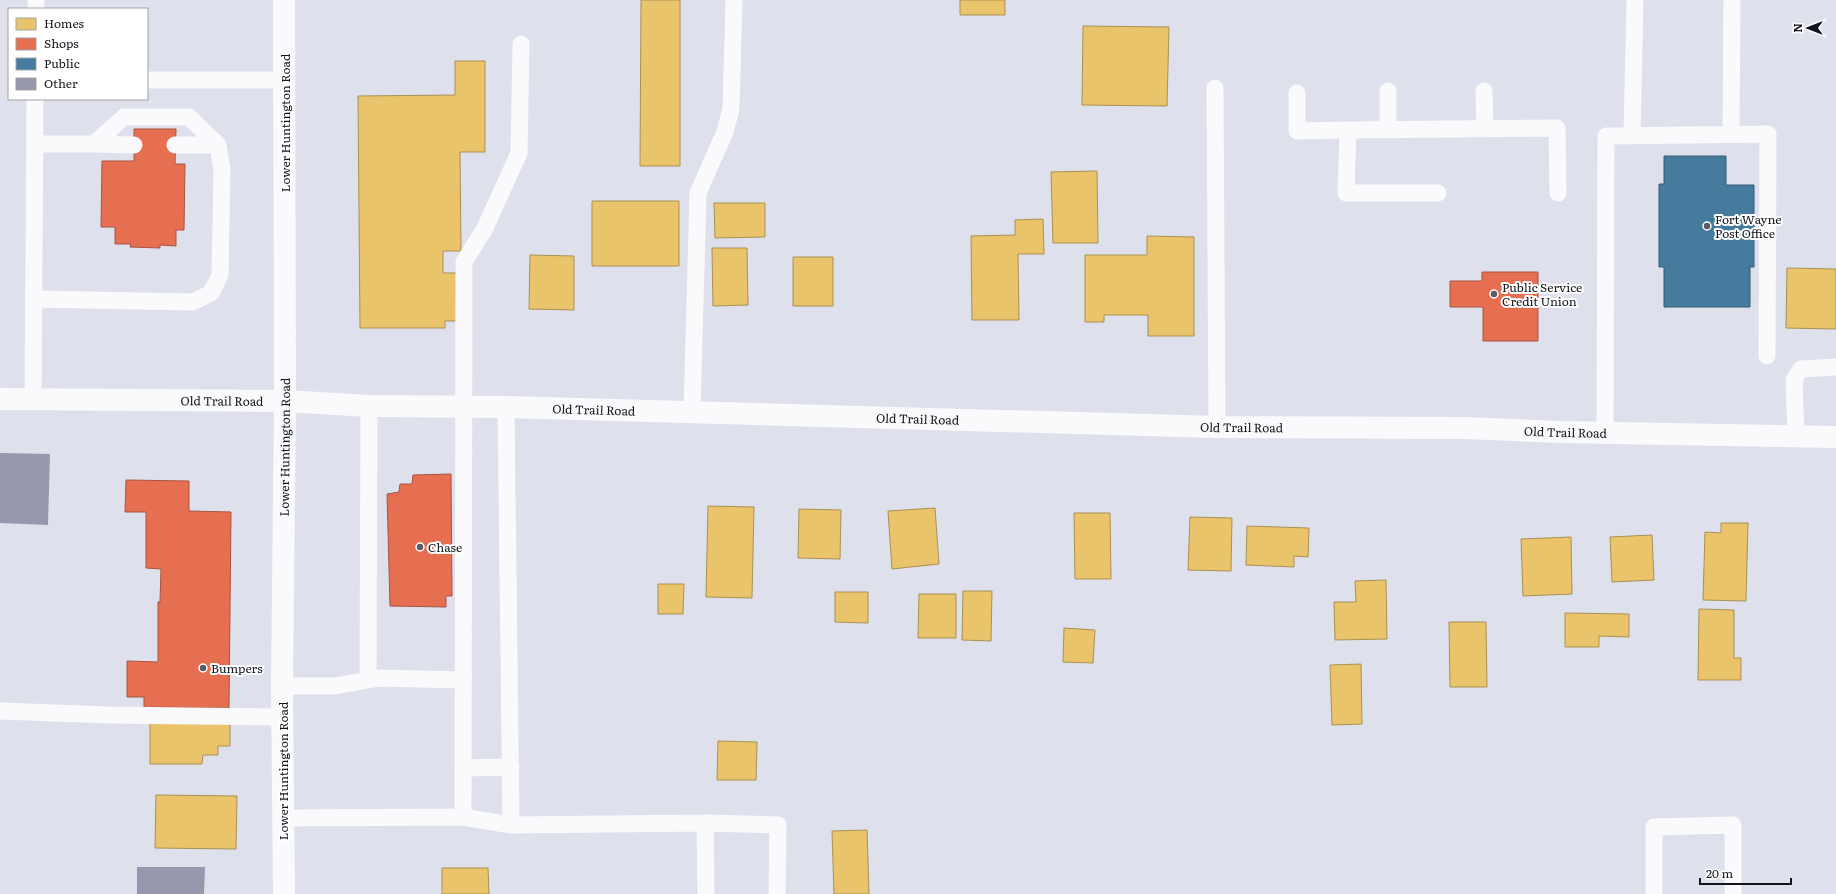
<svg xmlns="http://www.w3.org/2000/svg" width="1836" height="894" viewBox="0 0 1836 894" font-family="Literata,serif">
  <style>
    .homes { fill: #e9c46a; stroke: #a99053 }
    .shops { fill: #e76f51; stroke: #a75441 }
    .public { fill: #457b9d; stroke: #365c76 }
    .building { fill: #9699ad }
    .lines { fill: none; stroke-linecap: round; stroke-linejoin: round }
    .service { stroke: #fafafc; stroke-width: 17 }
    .minor { stroke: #fafafc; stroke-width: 22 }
    .secondary { stroke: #fafafc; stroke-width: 22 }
    .poi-dot { fill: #5a5c65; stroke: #fff; stroke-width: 1.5 }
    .labels { text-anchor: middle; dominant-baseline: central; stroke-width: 4; stroke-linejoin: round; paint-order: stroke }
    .street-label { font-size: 12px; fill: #13151c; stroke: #fff }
    .poi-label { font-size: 12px; fill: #13151c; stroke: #fff; text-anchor: start }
  </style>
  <rect width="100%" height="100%" fill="#dee0ec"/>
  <path class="homes" d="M641,0h39v166h-40z
    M960,0h45v15h-45z
    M1083,26l86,1 -2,79 -85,-1z
    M455,61h30v91h-25l1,99h-18v22h19v48h-17v7h-85l-2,-232 97,-1z
    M1097,171l1,72h-45l-2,-71z
    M592,201h87v65h-87z
    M714,203h51v34l-50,1z
    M1043,219l1,35h-26l1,66h-47l-1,-84 44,-1v-15z
    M1147,236l47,1v99h-46v-21h-44v7h-19v-67h62z
    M712,248h35l1,57 -35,1z
    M530,255l44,1v54l-45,-1z
    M793,257h40v49h-40z
    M1787,268l49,1v60l-50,-1z
    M708,506l46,1 -2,91 -46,-1z
    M935,508l4,56 -47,5 -4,-58z
    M799,509l42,1 -1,49 -42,-1z
    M1074,513h36l1,66h-36z
    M1190,517l42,1 -1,53 -43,-1z
    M1721,523h27l-2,78 -43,-1 2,-68 16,1z
    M1247,526l62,2 -1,29 -14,-1v11l-48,-2z
    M1652,535l2,45 -42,2 -2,-45z
    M1571,537l1,57 -49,2 -2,-57z
    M1386,580l1,59 -52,1 -1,-38h22l-1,-21z
    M658,584h26l-1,30h-25z
    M963,591h29l-1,50 -29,-1z
    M835,592h33v31l-33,-1z
    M919,594h37v44h-38z
    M1699,609l35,1v48h7v22h-43z
    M1565,613l64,1v23l-30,-1v11h-34z
    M1449,622h37l1,65h-37z
    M1064,628l31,2 -2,33 -30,-1z
    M1361,664l1,60 -30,1 -2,-60z
    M150,723l80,1v22h-12v9h-15l-1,9h-52z
    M718,741l39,1 -1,38h-39z
    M156,795l81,1 -1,53 -81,-1z
    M867,830l2,64h-35l-2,-63z
    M442,868h46l1,26h-47z"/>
  <path class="shops" d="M134,129h42l-1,35h10l-1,66h-8v16l-16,-1v3l-30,-1 1,-3h-16v-17h-14l1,-66h32z
    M1482,272h56v69h-55v-34h-33v-26h32z
    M451,474l1,122h-6v11l-56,-1 -3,-112 12,-2 1,-8h12l1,-9z
    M126,480l63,1v30l42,1 -2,196 -85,-1v-10h-17v-36l31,1v-60h2l1,-33 -15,-1v-56h-21z"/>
  <path class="public" d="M1664,156h62v29h28v82h-4v40h-86v-40h-5v-83h5z"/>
  <path class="building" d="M0,453l50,1 -2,71 -48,-2z
    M137,867h68l-1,27h-67z"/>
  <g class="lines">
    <path class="service" d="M36,9v-9
      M147,80h138
      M1215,88l2,339
      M1388,91v39
      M1484,91l1,38
      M1297,93v38l51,-1
      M1731,134l1,-134
      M1632,136l3,-136
      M94,144l40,1
      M175,145h43
      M1438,193h-92l2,-63 209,-2 1,65
      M34,299l159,3 18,-9 9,-18 2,-105 -4,-25 -29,-28h-65l-30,27h-59
      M33,400l2,-301
      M506,407l5,418
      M692,412l6,-219 27,-61 6,-23 3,-109
      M1605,433l1,-297 162,-2 -1,222
      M1796,436l-2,-56 7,-11 35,-2
      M368,679l1,-273
      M282,686h53l44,-8 85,2
      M0,711l110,4 173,2
      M463,768l48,-1
      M463,817l48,8 194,-2 73,2 -1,69
      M283,818l180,-1 1,-555 21,-34 34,-75 2,-109
      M705,823l1,71
      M1654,894v-67l79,-2v69"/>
    <path class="minor" id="s1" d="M0,399l285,2 84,5 137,1 711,20 249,1 94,4 276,5"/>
    <path class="secondary" id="s2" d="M284,894l-2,-208 3,-285 -1,-401"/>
  </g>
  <g class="poi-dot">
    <circle cx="1707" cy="226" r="4"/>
    <circle cx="1494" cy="294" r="4"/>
    <circle cx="420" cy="547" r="4"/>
    <circle cx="203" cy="668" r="4"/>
  </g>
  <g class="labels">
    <g class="street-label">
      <text transform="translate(285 123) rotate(-90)">Lower Huntington Road</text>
      <text stroke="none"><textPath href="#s1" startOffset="222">Old Trail Road</textPath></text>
      <text stroke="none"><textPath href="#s1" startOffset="594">Old Trail Road</textPath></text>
      <text stroke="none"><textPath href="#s1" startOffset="918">Old Trail Road</textPath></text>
      <text stroke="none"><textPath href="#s1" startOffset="1242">Old Trail Road</textPath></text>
      <text stroke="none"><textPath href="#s1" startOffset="1566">Old Trail Road</textPath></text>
      <text stroke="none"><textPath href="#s2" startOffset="447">Lower Huntington Road</textPath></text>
      <text transform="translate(283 771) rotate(-90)">Lower Huntington Road</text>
    </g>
    <g class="poi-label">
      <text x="1715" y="219">Fort Wayne<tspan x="1715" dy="14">Post Office</tspan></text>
      <text x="1502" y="287">Public Service<tspan x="1502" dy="14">Credit Union</tspan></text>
      <text x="428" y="547">Chase</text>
      <text x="211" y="668">Bumpers</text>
    </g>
  </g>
  <rect x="8" y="8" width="140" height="92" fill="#ffffff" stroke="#a1a1a4"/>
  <rect x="16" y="18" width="20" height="12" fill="#e9c46a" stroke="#a1a1a4"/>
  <text x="44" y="28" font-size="12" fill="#13151c">Homes</text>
  <rect x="16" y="38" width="20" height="12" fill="#e76f51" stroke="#a1a1a4"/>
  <text x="44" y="48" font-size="12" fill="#13151c">Shops</text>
  <rect x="16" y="58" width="20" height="12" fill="#457b9d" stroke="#a1a1a4"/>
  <text x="44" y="68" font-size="12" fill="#13151c">Public</text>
  <rect x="16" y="78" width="20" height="12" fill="#9699ad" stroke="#a1a1a4"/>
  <text x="44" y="88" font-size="12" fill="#13151c">Other</text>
  <g transform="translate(1808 28) rotate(270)" stroke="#ffffff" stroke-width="3" paint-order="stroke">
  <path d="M0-3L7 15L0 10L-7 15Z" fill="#13151c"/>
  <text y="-6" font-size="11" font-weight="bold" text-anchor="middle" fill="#13151c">N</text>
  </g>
  <path d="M1700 878v6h91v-6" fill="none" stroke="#13151c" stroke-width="2"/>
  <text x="1706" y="878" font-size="12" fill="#13151c" stroke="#ffffff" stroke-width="3" paint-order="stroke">20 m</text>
</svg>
